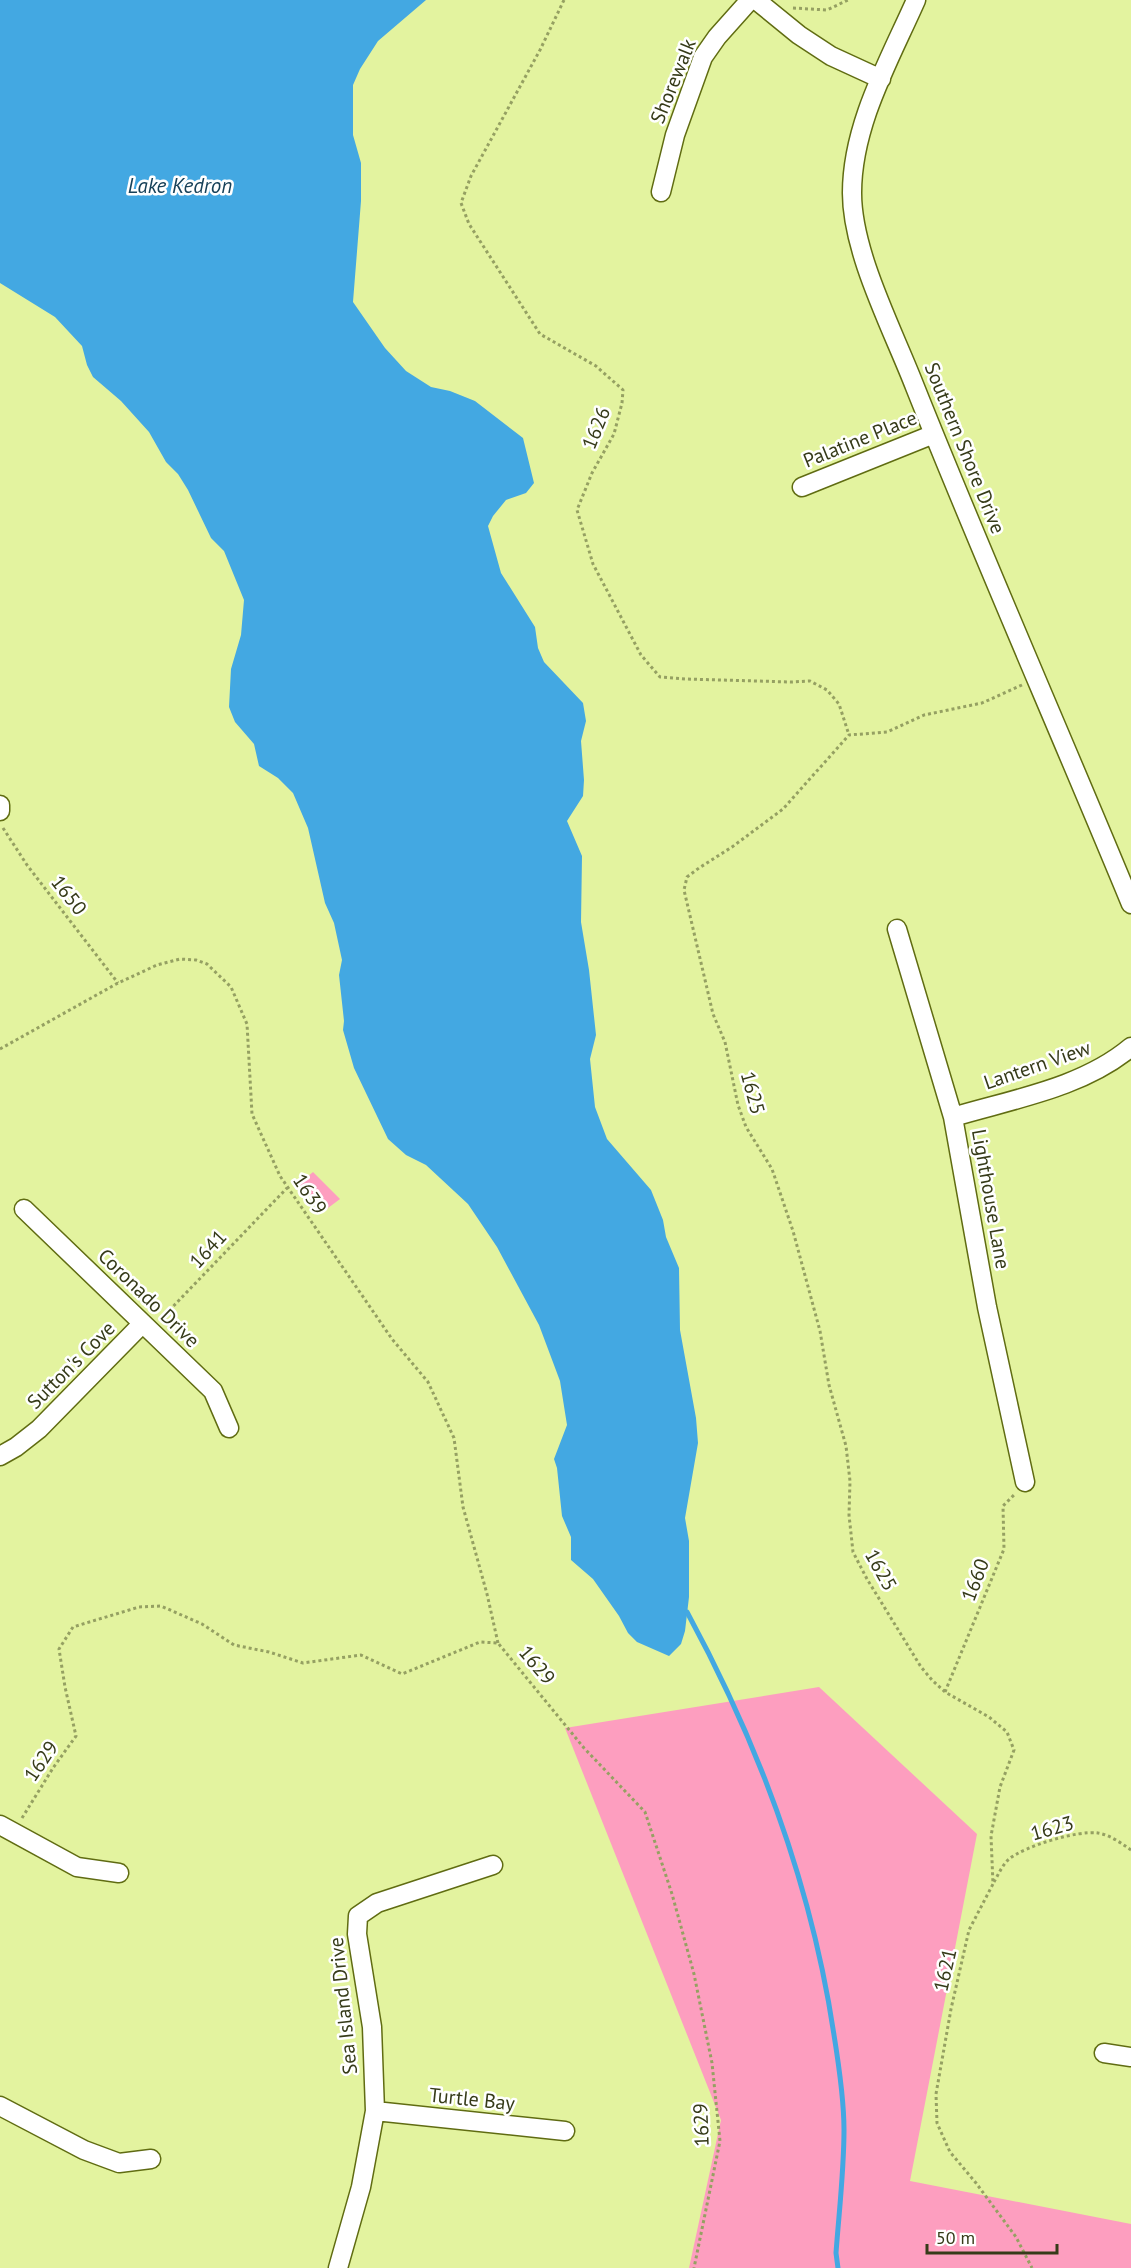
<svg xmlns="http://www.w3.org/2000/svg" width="1131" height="2268" viewBox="0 0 1131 2268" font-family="'PT Sans',sans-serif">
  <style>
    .green { fill: #fd9ebf }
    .water { fill: #43a8e2 }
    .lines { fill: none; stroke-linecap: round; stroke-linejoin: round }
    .stream { stroke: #43a8e2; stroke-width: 5 }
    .minor-casing { stroke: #606c12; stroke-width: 21 }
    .path { stroke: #95a062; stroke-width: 3; stroke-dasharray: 3 3; stroke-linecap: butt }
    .minor { stroke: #fff; stroke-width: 18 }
    .labels { text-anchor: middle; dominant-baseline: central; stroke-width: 5; stroke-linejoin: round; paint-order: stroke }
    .street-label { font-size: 20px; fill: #363b19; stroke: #fff }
    .water-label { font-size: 21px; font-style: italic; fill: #174159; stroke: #fff }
  </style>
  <rect width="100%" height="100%" fill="#e3f39f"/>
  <path class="green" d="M313,1172l27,27 -16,12 -25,-27z
    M819,1687l158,147 -67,347 221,43v44h-442l32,-148 -156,-392z"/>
  <path class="water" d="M0,0h426l-48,41 -18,28 -7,16v50l8,28v38l-8,101 32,46 21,23 25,16 19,4 25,10 48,37 11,45 -8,10 -20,7 -13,16 -5,10 13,47 34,54 3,21 6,14 39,41 3,18 -5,20 3,39 -1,16 -16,25 15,35 -1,66 8,48 7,65 -6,24 5,48 12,32 44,51 12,30 3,17 13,31 1,62 16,88 2,25 -13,75 4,23v56l-4,34 -4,13 -12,12 -32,-14 -9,-9 -9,-17 -26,-37 -22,-19v-23l-9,-21 -5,-48 -3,-9 13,-34 -7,-44 -21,-56 -42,-78 -29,-43 -42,-39 -20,-10 -18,-16 -34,-71 -11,-38 1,-9 -5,-46 3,-15 -8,-37 -9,-20 -17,-75 -15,-35 -15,-15 -19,-12 -5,-22 -19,-22 -6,-15 2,-38 10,-34 3,-35 -20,-49 -13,-13 -23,-48 -10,-16 -12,-12 -17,-30 -28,-31 -28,-24 -6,-12 -5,-19 -27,-29 -55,-34z"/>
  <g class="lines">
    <path class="stream" d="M687,1612c71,131 125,275 147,423 5,31 10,64 10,95 0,41 -5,82 -8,123l2,15"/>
    <defs>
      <path id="minor" d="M756,0l43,35 32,21 50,23
        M916,0c-27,61 -64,125 -64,193 0,60 41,137 63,194 69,173 145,345 216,517
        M661,192l14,-57 28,-78 14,-20 33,-37
        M802,487l132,-53
        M0,805v6
        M897,929l56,188 34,190 38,175
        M953,1117c60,-18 129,-29 178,-70
        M24,1209l189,182 16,37
        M0,1456l16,-9 23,-18 103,-105
        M0,1825l77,42 42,6
        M1104,2053l27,4
        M0,2106l84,44 35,13 32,-4
        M375,2111l190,20
        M338,2268l23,-81 14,-76 -3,-84 -15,-93 1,-18 19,-13 116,-38"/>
    </defs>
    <use href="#minor" class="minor-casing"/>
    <path class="path" d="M564,0l-24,50 -69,126 -10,27 8,21 71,110 56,32 27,24 -1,13 -8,31 -22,39 -15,37 16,54 48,91 19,22 26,2 105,3 19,-1 17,9 12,14 10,31
      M793,8l34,2 21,-10
      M1022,685l-40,18 -58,12 -37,17 -38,3 -66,74 -51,38 -33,21 -12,9 -3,13 29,124 12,28 13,63 8,22 26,42 21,62 27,100 9,54 17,61 4,35 -1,34 4,37 14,27 54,88 11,13 13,12 44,25 18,15 7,18 -14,37 -9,49 2,48 -24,46 -18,79 -15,85 1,29 13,29 26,31 40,54 16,31
      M3,828l24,37 91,118
      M0,1049l118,-66 39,-18 23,-6 16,1 11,4 24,23 16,37 5,90 28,62 112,163 36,43 26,56 9,69 24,87 11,49
      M161,1319l126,-131
      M945,1692l59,-143 -1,-43 12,-12
      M22,1818l31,-50 23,-32 -11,-49 -6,-38 14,-22 66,-20 22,-1 41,18 32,21 35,7 34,11 58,-8 41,19 78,-32 18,1 86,105 61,64 27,82 22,80 18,89 8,78 -26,127
      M994,1882c4,-7 9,-18 15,-23 16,-13 69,-29 89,-26 12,2 23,10 33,17"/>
    <use href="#minor" class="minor"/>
  </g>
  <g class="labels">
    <g class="street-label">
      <text transform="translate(673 81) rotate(-68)">Shorewalk</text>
      <text transform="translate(596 428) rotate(-68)">1626</text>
      <text transform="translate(860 439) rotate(-22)">Palatine Place</text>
      <text transform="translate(965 448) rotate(68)">Southern Shore Drive</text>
      <text transform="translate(69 895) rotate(52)">1650</text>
      <text transform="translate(1037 1065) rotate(-19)">Lantern View</text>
      <text transform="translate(753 1093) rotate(75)">1625</text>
      <text transform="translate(310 1194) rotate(56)">1639</text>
      <text transform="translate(991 1199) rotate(80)">Lighthouse Lane</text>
      <text transform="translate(208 1249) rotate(-47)">1641</text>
      <text transform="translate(149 1298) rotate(44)">Coronado Drive</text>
      <text transform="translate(71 1365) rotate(-45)">Sutton's Cove</text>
      <text transform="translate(881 1570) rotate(61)">1625</text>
      <text transform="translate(975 1580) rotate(-69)">1660</text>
      <text transform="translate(537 1665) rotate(50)">1629</text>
      <text transform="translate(41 1761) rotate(-56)">1629</text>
      <text transform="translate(1052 1828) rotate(-16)">1623</text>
      <text transform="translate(945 1970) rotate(-77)">1621</text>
      <text transform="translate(343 2006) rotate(-96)">Sea Island Drive</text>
      <text transform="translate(472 2099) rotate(6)">Turtle Bay</text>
      <text transform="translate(701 2125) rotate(-92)">1629</text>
    </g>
    <g class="water-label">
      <text x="180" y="185">Lake Kedron</text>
    </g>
  </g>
  <path d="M927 2244v9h130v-9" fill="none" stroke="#363b19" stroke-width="3"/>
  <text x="936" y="2244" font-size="18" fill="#363b19" stroke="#ffffff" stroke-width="4.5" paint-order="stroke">50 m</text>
</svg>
